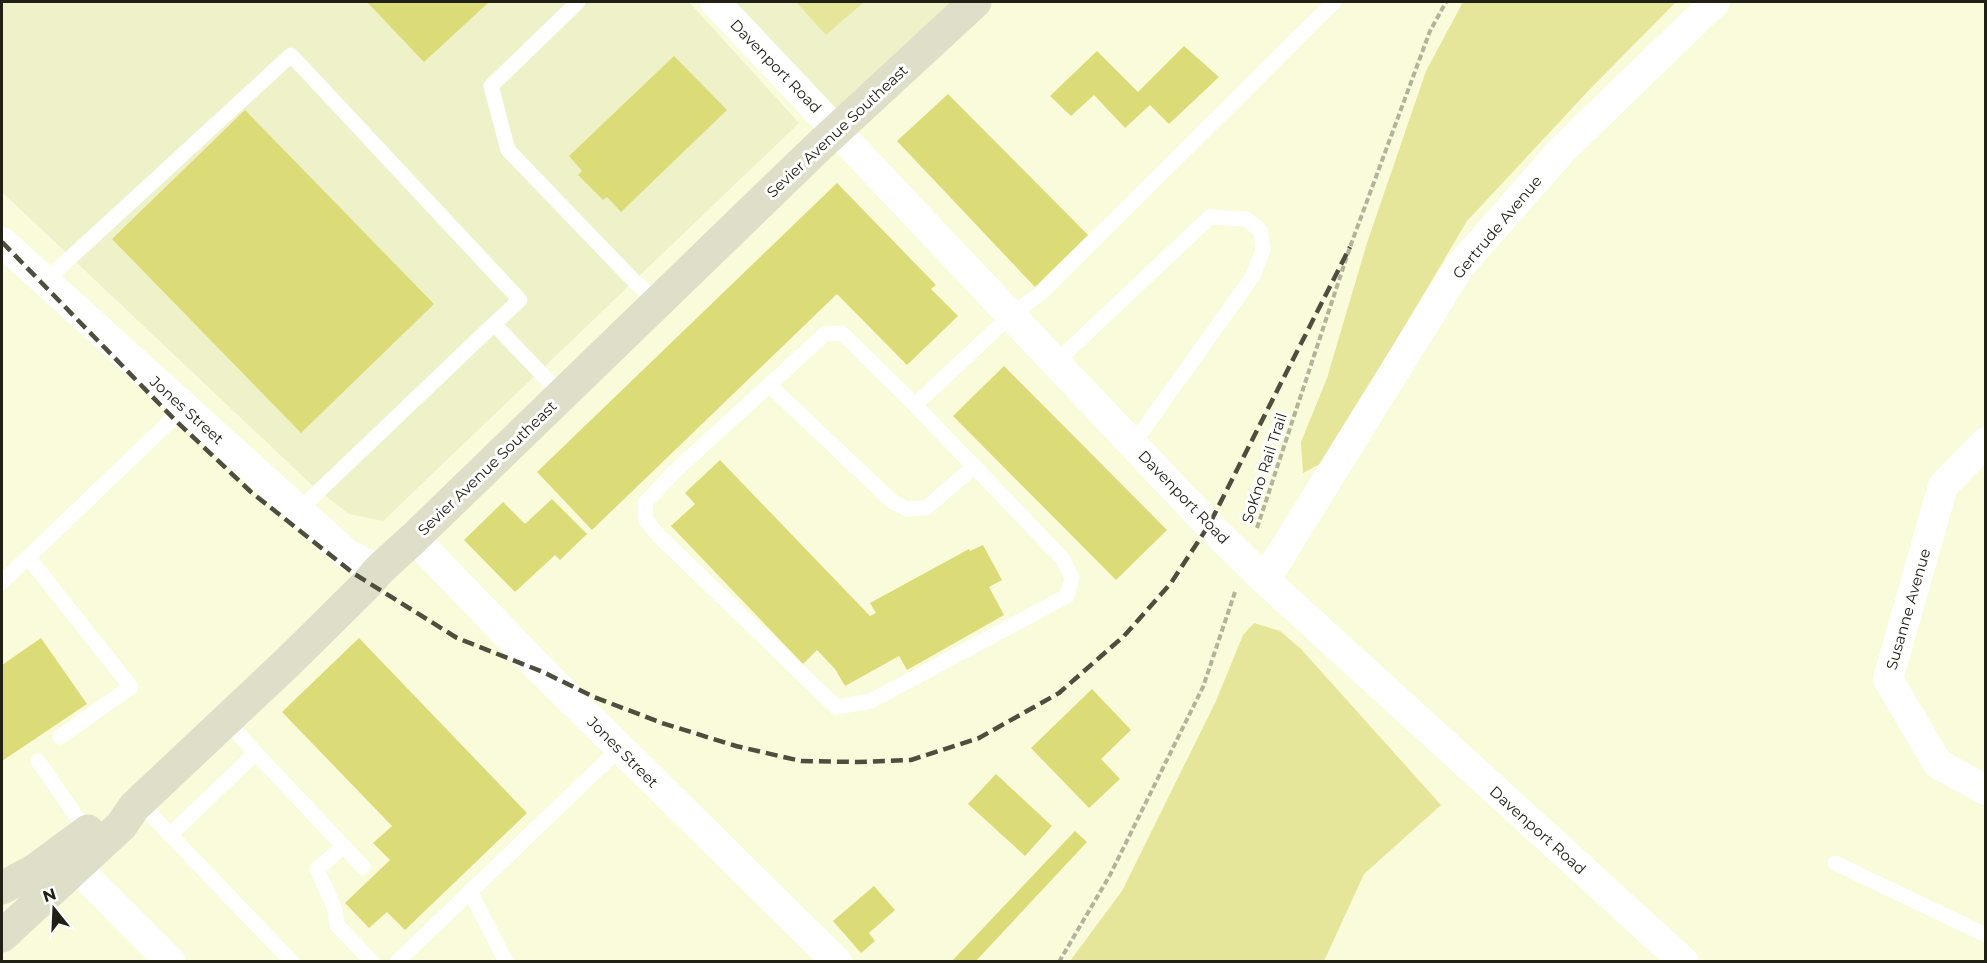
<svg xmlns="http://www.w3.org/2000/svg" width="1987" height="963" viewBox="0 0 1987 963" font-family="Montserrat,sans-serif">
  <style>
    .built { fill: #eff1c9 }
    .green { fill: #e5e699 }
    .building { fill: #dbdc78 }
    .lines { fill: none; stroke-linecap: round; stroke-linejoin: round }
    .path { stroke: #b2b39a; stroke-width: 4; stroke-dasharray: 6 3; stroke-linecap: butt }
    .lane { stroke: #fff; stroke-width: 15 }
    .street { stroke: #fff; stroke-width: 30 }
    .secondary { stroke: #dfdfc9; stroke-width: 33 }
    .rail { stroke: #4e4e3f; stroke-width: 4.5; stroke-dasharray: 12 6; stroke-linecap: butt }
    .labels { text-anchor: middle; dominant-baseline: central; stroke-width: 6; stroke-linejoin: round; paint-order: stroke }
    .street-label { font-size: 15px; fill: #202015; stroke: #fff }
  </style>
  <rect width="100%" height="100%" fill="#fafbdb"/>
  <path class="built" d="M2,2h687l110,121 -416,398 -34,-7 -35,-27 -312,-295z
    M715,2h260l-138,127z"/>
  <path class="green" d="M796,2h68l-38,33z
    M1463,2h213l-85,86 -124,133 -143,241 -21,11 -2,-31 26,-64 40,-135 59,-172z
    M1254,623l26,8 21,18 140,156 -77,69 -40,87h-254l52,-70 94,-190 27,-66z"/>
  <path class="building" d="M367,2h122l-65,60z
    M1184,46l35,31 -50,47 -19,-19 -25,23 -31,-33 -23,21 -21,-20 47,-45 41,41z
    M674,56l53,54 -106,102 -14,-15 -4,3 -25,-25 4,-4 -13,-15z
    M948,94l140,141 -53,52 -138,-146z
    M245,110l189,194 -133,129 -189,-194z
    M837,183l99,102 -5,4 27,27 -51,49 -70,-71 -245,236 -55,-58z
    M1004,366l163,164 -51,50 -163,-164z
    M720,460l150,156 6,-3 -6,-10 99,-54 1,2 13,-6 19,35 -13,7 15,28 -97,55 -8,-14 -54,30 -10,-17 -18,-19 -14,14 -132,-138 24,-22 -10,-11z
    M552,499l35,35 -27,26 -5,-5 -40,37 -51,-52 39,-38 22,22z
    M41,638l46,66 -85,57v-96z
    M359,638l168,175 -122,117 -18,-18 -18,16 -24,-25 45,-43 -17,-17 19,-17 -110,-114z
    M1092,689l39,41 -30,29 19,20 -31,29 -58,-60z
    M996,774l56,52 -27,30 -57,-52z
    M1075,831l12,11 -112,120h-24z
    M874,886l21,24 -26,23 6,8 -14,12 -28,-32z"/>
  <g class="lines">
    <path class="path" d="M1257,528l93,-281 80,-216 16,-29
      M1059,962l51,-87 93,-188 32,-95"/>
    <path class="lane" d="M578,2l-87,84 17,64 126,131 24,21
      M45,281l246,-226 229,245 -26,24 68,71
      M1056,362l154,-145 36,2 14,11 3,20 -10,26 -120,168
      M769,385l124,117 14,7 19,-1 49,-42
      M915,405l-73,-72 -17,1 -151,138 -29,31 1,17 13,16 177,171 35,-6 196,-105 5,-18 -9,-19 -148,-154 96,-90 30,-22 293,-291
      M298,511l196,-187
      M28,557l103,130 -71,50
      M2,582l182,-174
      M225,720l138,147
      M38,761l49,71
      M139,802l153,160
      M170,835l86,-82
      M344,846l-27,23 18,40 2,16 35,37
      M1835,863l151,72
      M470,891l36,71
      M397,962l222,-213"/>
    <path class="street" d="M715,2l494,523 56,55 419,382
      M2,242l345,312 32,16
      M1986,442l-43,44 -55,193 50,85 48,26
      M414,538l129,134 294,290
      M1265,580l195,-314 103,-117 152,-147
      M76,867l95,95"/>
    <path class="secondary" d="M2,888l33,-18 53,-39
      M2,936l119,-110 13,-19 154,-145 80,-79 11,-13 35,-32 403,-390 158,-146"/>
    <path class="rail" d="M2,242l172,177 77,73 102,81 104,65 86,34 51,25 68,26 74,23 65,15 56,1 54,-2 68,-22 80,-45 65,-57 47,-53 38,-58 141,-278"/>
  </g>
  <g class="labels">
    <g class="street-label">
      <text transform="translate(776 66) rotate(46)">Davenport Road</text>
      <text transform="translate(837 131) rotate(-43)">Sevier Avenue Southeast</text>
      <text transform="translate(1497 227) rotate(-50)">Gertrude Avenue</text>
      <text transform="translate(187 410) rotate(42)">Jones Street</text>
      <text transform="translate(487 468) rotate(-44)">Sevier Avenue Southeast</text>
      <text transform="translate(1264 468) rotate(-72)">SoKno Rail Trail</text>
      <text transform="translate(1184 497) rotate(46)">Davenport Road</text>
      <text transform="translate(1908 609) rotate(-74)">Susanne Avenue</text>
      <text transform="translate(623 752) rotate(45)">Jones Street</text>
      <text transform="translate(1538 830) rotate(42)">Davenport Road</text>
    </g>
  </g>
  <rect width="1987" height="963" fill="none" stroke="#202015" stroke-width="6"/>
  <g transform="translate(54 909) rotate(342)" stroke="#ffffff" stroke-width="4.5" paint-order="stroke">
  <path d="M0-4.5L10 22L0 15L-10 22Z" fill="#202015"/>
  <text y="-9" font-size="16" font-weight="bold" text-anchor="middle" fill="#202015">N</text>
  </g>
</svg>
